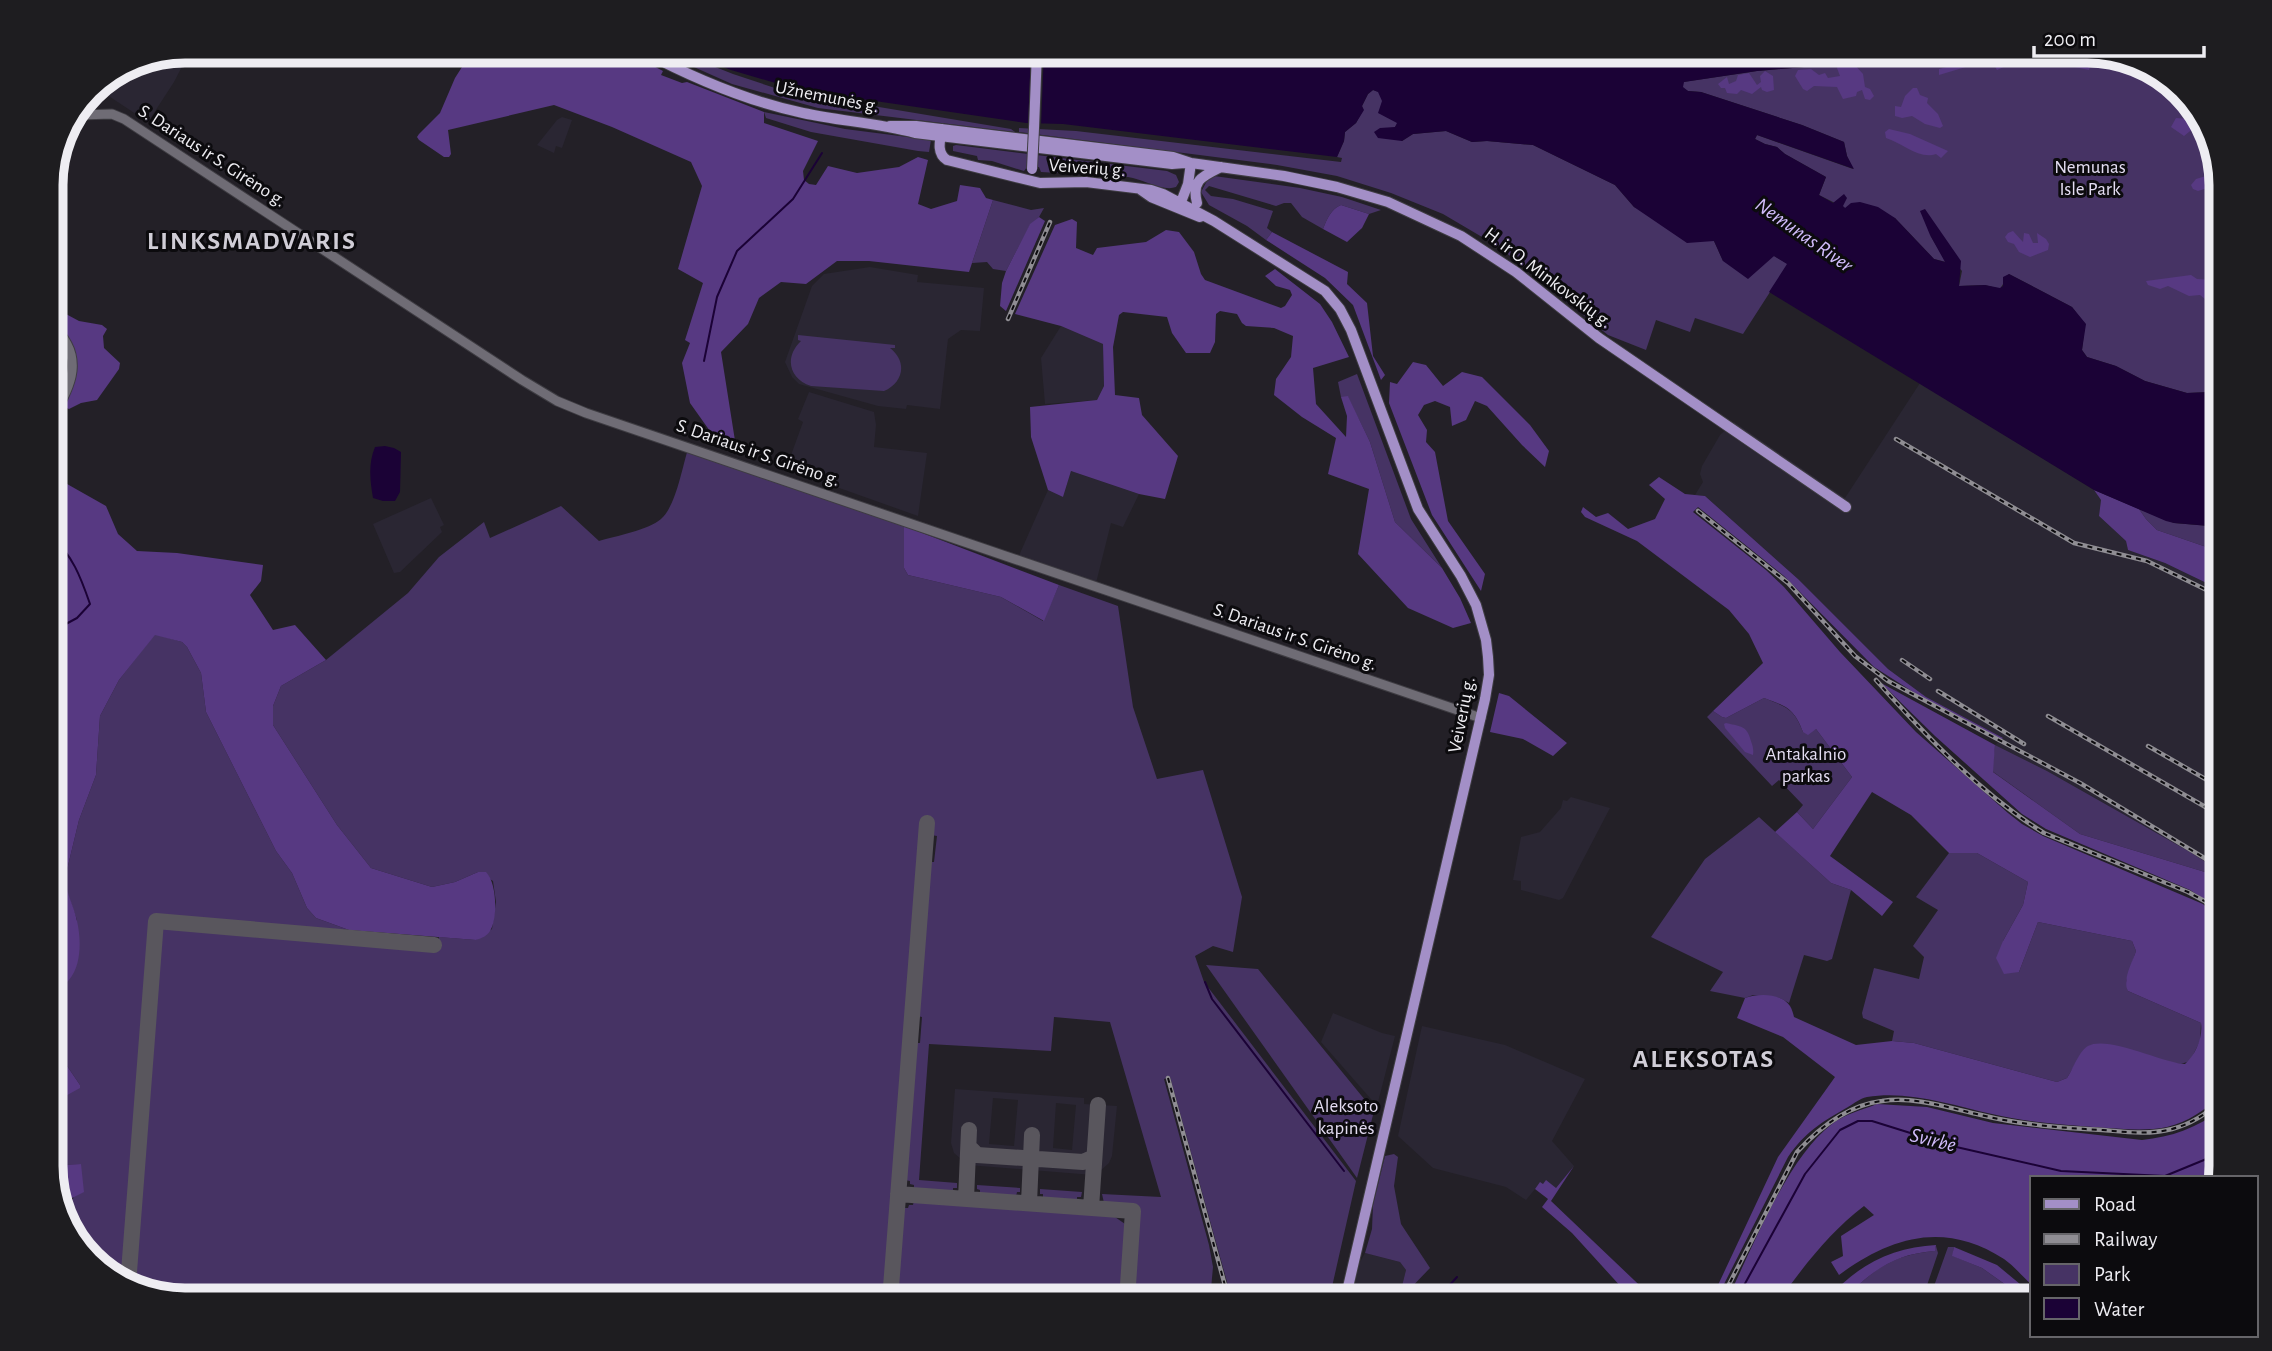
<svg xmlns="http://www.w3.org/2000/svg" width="2272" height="1351" viewBox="0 0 2272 1351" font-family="'Alegreya Sans',sans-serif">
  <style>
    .built { fill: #2a2633; fill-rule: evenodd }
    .green { fill: #463364 }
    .forest { fill: #573982 }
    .water { fill: #1b0236 }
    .pier { fill: #232027 }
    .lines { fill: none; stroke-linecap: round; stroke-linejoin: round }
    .stream { stroke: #1b0236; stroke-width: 2 }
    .taxiway { stroke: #59565d; stroke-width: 16 }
    .secondary-casing { stroke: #3e3c42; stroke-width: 11 }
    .primary-casing { stroke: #3e3c42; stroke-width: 12 }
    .secondary { stroke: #6f6c75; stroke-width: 9 }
    .primary { stroke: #a38fc7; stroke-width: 10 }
    .rail-casing { stroke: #8f8d93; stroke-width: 4.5 }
    .rail { stroke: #0c0b0e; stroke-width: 2; stroke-dasharray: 5; stroke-linecap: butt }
    .primary-bridge-casing { stroke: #3e3c42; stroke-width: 12; stroke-linecap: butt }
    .primary-bridge { stroke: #a38fc7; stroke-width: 10 }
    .labels { text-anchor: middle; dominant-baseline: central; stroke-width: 6; stroke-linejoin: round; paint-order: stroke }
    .street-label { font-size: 19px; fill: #eeedf2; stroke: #0c0b0e }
    .park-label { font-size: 19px; fill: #e4ddf2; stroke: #0c0b0e }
    .water-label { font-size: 21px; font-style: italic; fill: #d1bcfb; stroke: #0c0b0e }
    .district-label { font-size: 26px; font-weight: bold; letter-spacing: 2px; fill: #d0cdd6; stroke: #0c0b0e }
    .rim { fill: none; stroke: #eeedf2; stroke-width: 9 }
  </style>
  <rect width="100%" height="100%" fill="#232027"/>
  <path class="built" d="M190,51l-16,31 -26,40 -53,-35 39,-26z
    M562,117l10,3 -10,28 -6,-2 -2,7 -17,-8 20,-25z
    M870,267l48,8 -1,7 67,6 -4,43 -19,-1 -13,9 -8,70 -33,-4 -1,4 -28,-3 -79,-22 -7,-7 -7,-15 27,-76 12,-12z
    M1061,326l42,18 1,42 -7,14 -52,4 -4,-46z
    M1920,383l174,107 7,10 -2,16 27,25 2,9 37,13 56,27v282l-31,-20 -143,-81 -52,-26 8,-7 -77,-41 -38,-28 -90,-90 -93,-83 -10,-1 8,-13 -3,-8 2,-8 18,-31 14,-13 111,76z
    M809,392l65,20 2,13 -2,22 53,6 -9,63 -132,-47 17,-47 -5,-3z
    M1071,471l68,23 -16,33 -12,-4 -16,64 -78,-27 31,-70 15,7z
    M431,498l13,27 -4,2 2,5 -42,40 -6,1 -21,-49z
    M1571,797l39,11 -47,90 -4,2 -38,-10v-9l-8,-1 8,-43 19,-5 21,-24 2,-8 4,1z
    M1333,1013l49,20 13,3 -18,70 -56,-64z
    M1422,1026l83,19 80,34 -33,62 22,25 -18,22 -16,-5 -14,17 -20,-13 -73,-19 -35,-32z
    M955,1089l129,9v6l33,2 -5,50 -3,7 -10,9 -6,3 -125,-10 -14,-12 -3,-10zM993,1098l25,2 -4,46 -25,-2zM1056,1103l20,2 -4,45 -19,-2z
    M1365,1253l35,9 6,8 -5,20 -9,10h-41l9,-38z"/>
  <path class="green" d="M658,51h17l58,23 45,15 29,6 204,34 4,3 -197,-24 -86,-24z
    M1649,51h137l-67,2z
    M1905,51h181l68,18 49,49 18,59v219l-11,-4 -23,1 -42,-12 -29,-15 -29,-9 -5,-7 3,-26 -13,-17 -63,-33 -9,15 -15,-4 -26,1 3,-15 -32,-36 16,27 -12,-3 -39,-41 -50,-10 -26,-13 7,-18 -41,-23 -8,-7 -12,-3 -10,-5 2,-4 96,34 -6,-13 -3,-14 -42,-17 -101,-33 -13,-1 -5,-3v-6l74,-11 70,-6 34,-8z
    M1373,90l6,2 19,31 -3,4 7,14 11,-7 33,-3 26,11 15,-1 46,4 82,40 19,22 80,34 9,20 51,-5 14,8 -45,70 -48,-16 -5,14 -34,-12 -10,30 -38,-15 -109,-88 -56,-33 -52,-21 -54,-17 -60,-11 -258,-33v-4l57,3 265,31 1,-4 -5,-1 7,-16 1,-9 11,-9 7,-13 -1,-4 6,-12z
    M764,112l81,17 86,11 -2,12 -11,-1 -107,-19 -45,-14z
    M956,145l211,26 9,4 3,7 -3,5c-13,5 -33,-8 -48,-10l-87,-5 -2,-5h-12l-3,4 -32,-10 -14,-1 -1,-4 -24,-5v-5z
    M1214,176l86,12 42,9 39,13 -12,4 -28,-9c-10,4 -14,14 -18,24l-21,-12 -11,-14h-7l-8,3 -67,-20 -4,4 6,6 22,3 40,12 -6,17 5,4 -6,8 -19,-14 -38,-21 -8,-13 7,-13z
    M993,200l38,10 13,-2 -5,9 -9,8 -24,46 -13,-2 -6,-7 -15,1z
    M798,335l97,10v3h-5c18,14 13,35 -6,43l-73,-5c-22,-7 -27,-29 -10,-45l-3,-1z
    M1357,374l54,145 31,49 -47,-46 -25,-80 -22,-45h-7l-3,-15z
    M688,449l216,77v42l4,7 93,22 42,24 16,-36 59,21 15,101 24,72 46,-9 39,127 -9,55 -20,-6 -18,10 9,26 152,199 -27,119h-97l-62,-223 -6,2 45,166 4,22 -3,33h-78l7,-94 -35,-3 -2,-9 59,3 -51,-175 -56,-5 -3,34 -122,-7 -10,136 38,3v5h-4v4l-39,-3v-4l-4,-1v-3l-5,-1 10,-137h5l2,-26 -5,-1 12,-154h5l3,-26 -6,-1 1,-13 -9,-1 -39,479h-617l-112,-8 -22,-6 24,-339 1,-10 6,-9 10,-1 263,24 2,-14 37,3 16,-11 4,-27 -3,-21 -15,-9 -23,10 -23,5 -61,-19 -34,-43 -64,-100v-19l8,-20 45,-26 82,-67 31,-36 45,-35 6,16 71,-32 38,35c17,-5 49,-11 62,-22 15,-13 21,-51 27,-70z
    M2139,509l35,14 47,4v25l-64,-22 -11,-11z
    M155,634l27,8 5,5 14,26 5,39 70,139 16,22 15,35 9,10 33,12 -197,-14 -29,367 -5,-1 -49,-49 -9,-29 13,-5 8,-35 -26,1 -4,-2v-59l29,-19 -17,-25 -12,-4v-64l15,-9 11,-63 -12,-34v-8l14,-58 17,-45 4,-59 19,-36z
    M1764,698c22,9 30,10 39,34l13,-3 36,48 -39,52 -16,-17 6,-7 -24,-25 -7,6 -65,-69 6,-6 9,6 4,1z
    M1995,745l52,26 143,81 22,14 -7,6 -125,-38 -88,-63z
    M1759,817l72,66 20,7 -19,69 -5,2 -23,-6 -15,48 -9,-5 -27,-3 -8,3 -35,-7 13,-19 -72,-35 54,-78z
    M1949,853h28l51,29 -5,23 -20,36 16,31 19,-50 94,19 4,10 -10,30 2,10 73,32 -1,18 -10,20 -9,3 -98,-13 -16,27 -10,4 -143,-39 -22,-2 2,-10 -31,-13 -1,-5 12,-45 45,11 5,-22 -11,-11 25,-36 -22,-13z
    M1206,965l52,4 116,142 -17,67z
    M1394,1154l4,3 -4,29 7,38 29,44 -25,26 6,6h-19l9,-10 5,-20 -6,-8 -35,-9 7,-24 1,-24 12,-49z
    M977,1185l43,3v4h-3l-1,5 -36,-3v-4l-3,-1z
    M1040,1189l42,3 -1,5h-4v4l-34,-2v-5h-3z
    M914,1200l198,15 16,11 -6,74h-226l7,-92h5l1,-3h4z
    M1936,1246l2,7 -16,47h-80c31,-29 48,-45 92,-49z
    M1948,1247h6l-1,9 29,12 45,32h-98z"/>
  <path class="forest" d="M470,51h155l38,20 -2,4 21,8 5,-1 77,30v11l54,18 -15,30 1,9 5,4 7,1 12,-19 29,7 42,-6 19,-10 10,3 -10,44 13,5 26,-8 3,-16 20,3 6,10 7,2 -24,72 -100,-11h-32l-31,23 -25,-2 -22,16 -11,26 -27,28 15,95 -19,-6 -27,-38 -8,-40 8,-20 -5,-3 18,-57 -25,-14 24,-83 -11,-24 -79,-35 -58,-22 -106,25 3,24 -2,3h-5l-25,-17 -2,-3 2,-3 21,-21 15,-35 14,-22z
    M2045,54l35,3 11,7 -2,6 -43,-9 -28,-1 -3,-4z
    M1991,55l14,2v6l3,2 -11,5 -4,-7 -24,3 -30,9v-6z
    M1853,63l10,11 2,13 5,2 4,7 -4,4 -5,-1 -3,-9 -5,2 -1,4 -13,3 -6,-12 -23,-1 -7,5 -4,-2 -8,-13 3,-6 13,-1 8,6 6,-2 3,5 12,-2 -3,-8 2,-4z
    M1765,71l8,5 1,14 -7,2 -5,-2 -1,-3 -9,7 -11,-4 -4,4 -10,-1 -2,-5h-4l-3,-4 9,-7 2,7 7,-3 2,-6 11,-2 8,12 4,-3 -1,-6z
    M1913,88h4l3,7 8,3 -1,5 11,11 5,12 -3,2 -15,-4 -13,-8 -10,2 -7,-2v-10l6,1 4,-11z
    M2195,116l2,1 -2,10 -11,9 -13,-9 5,-9 13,1z
    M1889,129l21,5 38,17 -7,7 -5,-4c-16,6 -34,-11 -50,-16l-1,-6z
    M2208,173l6,2 2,6 -2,5 -16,5 -5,-2 -2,-4 5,-6 10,-3z
    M1341,205l28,9 -7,14 -15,14 -24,-13c4,-10 8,-20 18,-24z
    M1039,217l6,4 -39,90 -6,-5 2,-23 4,-12 24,-47z
    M1072,219l5,3 -1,26 17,7 4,-7 49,-6 20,-12 13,2 15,20 7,22 4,6 76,28 4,-2 7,-11 -2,-5 -14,-4 -11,-10 10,-7 45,35 12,18 17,35 -36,11 3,36 30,33 1,-21 -6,-19 7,-1 22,46 25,80 47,46 18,30 11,25 -18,5 -45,-20 -50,-54 11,-65 -41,-15 8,-36 -34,-21 -28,-22 2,-16 15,-22 2,-21 -19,-8 -28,-2 -4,-3 -5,-9 -17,-3 -4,3 -1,28 -5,11h-24l-14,-20 -5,-16 -44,-5 -4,3 -6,32 2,48 24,3 3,17 36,41 -13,43 -26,-5 -68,-23 -8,26 -15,-7 -17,-53 -1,-30 67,-7 7,-14 -1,-42 -42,-18 -46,-12 40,-89z
    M2013,231l10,11 1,-9 5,1 4,9h5l-1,-10 9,6 3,5 -1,6 -18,7 -11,-5 -5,-8 -6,-2 -3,-5 3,-4z
    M1272,232l76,40 -1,12 20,19 6,53 12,19 -4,5 -28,-75 -28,-27 -59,-38z
    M2191,275l6,4 15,1 -2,20 -5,-1 -5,-4 -11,1 -21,-10 -8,3 -12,-4 -2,-4z
    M51,306l28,15 23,4 5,4 -4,7 1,12 16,15 -1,6 -22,31 -16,3 -12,6 -5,-2c16,-32 21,-63 -13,-86z
    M51,331c13,13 15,25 9,42l-9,2z
    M1413,362l13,3 17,21 19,-14 20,5 48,48 19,26 -4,16 -23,-22 -35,-39 -12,-5 -9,19 -14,6 -2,-19 -15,-6 -11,4 -6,10 9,15 -1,12 9,10 13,69 37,53 -4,17 -49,-76 -43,-112 1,-21 7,2z
    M51,414l15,12 -15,25z
    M51,453l9,27 46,26 12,28 19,17 40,2 86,12 -2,16 -11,14 23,35 22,-5 31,35 -45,26 -8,20v19l64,100 34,43 61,19 23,-5 23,-10h8c11,11 12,46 4,59 -3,5 -8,7 -14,9l-127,-10 -33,-12 -9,-10 -15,-35 -16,-22 -70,-139 -5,-39 -14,-26 -5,-5 -27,-7 -36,45 -19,36 -4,59 -17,45 -14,58c1,15 9,28 12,43 4,17 5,44 -8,59 -4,5 -12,9 -18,12z
    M1659,477l26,17 20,2 93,83 90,90 38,28 77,41 -2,2 -80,-43 -47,-30 -90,-91 -86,-69 -5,5 73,58 18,17 56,65 76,80 92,81 14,11 21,12 160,68 18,17v174c-16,15 -33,27 -54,32 -25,5 -50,1 -74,0 -34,-3 -68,-5 -101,-13 -40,-9 -84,-24 -125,-17 -8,2 -12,6 -19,10 -26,15 -42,24 -60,50l-72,143h-5l67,-143 57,-80 -52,-40 -46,-19 8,-20c13,-5 37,-5 45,8 2,3 3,7 4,11l62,28 36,-4 22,2 143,39 10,-4c6,-9 12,-27 21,-32 19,-11 75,17 97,18 11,-10 18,-27 16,-41l-73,-32c-6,-11 4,-28 8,-40l-4,-10 -94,-19 -19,50 -15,2 -8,-16 7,-17 20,-36 5,-23 -51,-29h-28l-38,-38 -39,-23 -42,64 63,46 -11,14 -31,-26 -20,-7 -56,-51 22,-20 16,17 39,-52 -36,-48 -8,6 -5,-3c-9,-24 -17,-26 -39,-34l-38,20 -4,-1 -9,-6 50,-48 -14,-29 -20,-24 -92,-69 -52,-24 -4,-5 2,-5 13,10 12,-4 20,16 27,-10 10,-20 -16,-14z
    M2094,490l45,19 7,10 11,11 64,22v38l-56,-27 -37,-13 -2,-9 -27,-25 2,-16z
    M904,526l155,59 -15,36 -43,-24 -93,-22 -4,-7z
    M1881,683l114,62 -2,27 87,62 125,38 7,-6 9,6v38l-31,-20 -144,-61 -24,-15 -87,-78z
    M1499,693l10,3 58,47 -14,13 -30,-17 -33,-7z
    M1726,723c12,3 20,2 24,15 2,7 4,9 3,17l-8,-3 -20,-24 -1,-4z
    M51,1056l12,4 17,25v3l-29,16z
    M1877,1104l50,3 66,16 149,17c29,-3 56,-12 79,-31v57l-3,12h-186v107c-9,-8 -18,-19 -28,-26 -59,-38 -112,-23 -165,16l-8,-13 12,-6 -2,-20 33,-21 -10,-9c-30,23 -53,51 -76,82l10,6 -5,6h-66c25,-51 60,-142 105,-176 13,-10 30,-14 45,-20z
    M51,1163l4,2 26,-1 3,28 -24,12 -9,-30z
    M1574,1166l-23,35 104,99h-22l-61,-67 -30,-26 6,-8 -13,-10 5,-7 3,2 3,-4 10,8z
    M1936,1245l-1,6c-43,3 -63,21 -93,49h-14c26,-34 65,-53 108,-55z
    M1954,1247l43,18 35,29v6h-5l-45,-32 -30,-12z"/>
  <path class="water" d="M683,51h931l30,4 80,3 58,-3 32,-4h91l-44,6 -34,8 -70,6 -73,11 -1,5 5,4 13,1 101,33 42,17 3,14 7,13 -97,-34 -2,4 10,5 12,3 8,7 41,23 -7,18 14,8 11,-9 3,4 -4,8 2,2 6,-5 9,-1 18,5 17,11 39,41 11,3 -15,-27 -10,-24 5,-2 36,52 -2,25 26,-1 15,3 3,-2v-9l6,-3 63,33 14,17 -4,26 5,7 29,9 29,15 42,12 23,-1 11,4v131l-47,-4 -8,-2 -72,-31 -325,-198 18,-28 -13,-8 -26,23 -25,-18 -9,-20 -27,2 -53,-36 -19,-22 -82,-40 -46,-4 -15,1 -26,-11 -33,3 -11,7 -24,-3 -4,-6 6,-4 15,-1 2,-4 -19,-10 4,-12 -4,-9 -5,-2 -5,4 -6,12 2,4 -8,13 -11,9 -1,9 -7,16 -274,-33 -37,-1 -227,-33 -68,-20z
    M385,446l9,2 7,4 -1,40 -5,9h-12l-10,-3c-3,-18 -5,-34 2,-51z"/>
  <path class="pier" d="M1031,51h13l-3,76h-13z"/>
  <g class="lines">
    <path class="stream" d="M704,361l13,-64 20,-46 56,-52 29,-46
      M51,535c22,22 29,40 39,69l-13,14 -26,14
      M1205,982l7,17 132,172
      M1436,1300l21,-23
      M1736,1300l69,-126 35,-44 18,-9h14l80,25 109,25 104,5 56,-23"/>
    <path class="taxiway" d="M970,1148l7,7 106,7 11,-5
      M898,1194l235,17 -6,89
      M966,1199l3,-69
      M1029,1203l3,-68
      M1091,1208l7,-103
      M128,1285l28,-364 278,24
      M890,1300l37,-477"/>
    <defs>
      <path id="secondary" d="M79,115l33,-1 12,5 398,261 35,21 29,12 895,305
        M51,325c35,30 21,61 0,94"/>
      <path id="primary" d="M642,51c51,27 104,50 161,62 37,8 75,10 112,20l257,31 13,-1
        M890,126h26l257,31 18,6 93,13 53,11 51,15 73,34 55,36 83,66 247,169
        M1034,128l3,-77
        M942,129c-2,11 -6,24 5,31l93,23 46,-1 65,8 12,4 51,27 111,70 15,18 11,21 67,179 43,67 15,29 10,35 2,17 1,18 -4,24 -140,601
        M1141,190l10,7 49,20
        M1181,202l7,-18 3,-21
        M1197,203c-6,-23 6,-27 24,-36"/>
    </defs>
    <use href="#secondary" class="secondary-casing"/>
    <use href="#primary" class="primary-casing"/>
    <use href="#secondary" class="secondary"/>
    <use href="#primary" class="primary"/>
    <defs>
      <path id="rail" d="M1008,319l42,-97
        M1896,439l178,104 73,18 74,36
        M1698,511l90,72 67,73 33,25 192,102 141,85
        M1902,660l28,19
        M1876,680c49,55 105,114 168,153l144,59 20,11 13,11
        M1938,691l86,53
        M2048,716l173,100
        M2148,746l73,42
        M1168,1078l61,222
        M1721,1300l76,-148c22,-24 51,-47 85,-51 33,-5 67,7 99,14 40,10 81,13 122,15 23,2 46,5 69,-1 19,-5 36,-16 49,-29"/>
    </defs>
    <use href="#rail" class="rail-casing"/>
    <use href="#rail" class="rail"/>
    <defs>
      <path id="primary-bridge" d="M1032,169l2,-41"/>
    </defs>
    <use href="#primary-bridge" class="primary-bridge-casing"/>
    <use href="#primary-bridge" class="primary-bridge"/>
  </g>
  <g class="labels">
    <g class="street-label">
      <text transform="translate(827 97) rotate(11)">Užnemunės g.</text>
      <text transform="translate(212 156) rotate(33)">S. Dariaus ir S. Girėno g.</text>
      <text transform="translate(1087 168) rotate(4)">Veiverių g.</text>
      <text transform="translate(1548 278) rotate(37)">H. ir O. Minkovskių g.</text>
      <text transform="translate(758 453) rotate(19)">S. Dariaus ir S. Girėno g.</text>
      <text transform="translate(1295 637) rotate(19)">S. Dariaus ir S. Girėno g.</text>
      <text transform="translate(1462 715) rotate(-79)">Veiverių g.</text>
    </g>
    <g class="park-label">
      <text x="2090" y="167">Nemunas<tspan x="2090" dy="22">Isle Park</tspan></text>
      <text x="1806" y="754">Antakalnio<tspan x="1806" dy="22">parkas</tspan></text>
      <text x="1346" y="1106">Aleksoto<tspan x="1346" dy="22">kapinės</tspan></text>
    </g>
    <g class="water-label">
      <text transform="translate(1804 235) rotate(35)">Nemunas River</text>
      <text transform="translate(1933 1140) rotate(14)">Svirbė</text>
    </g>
    <g class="district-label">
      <text x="252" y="241">LINKSMADVARIS</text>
      <text x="1704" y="1059">ALEKSOTAS</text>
    </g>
  </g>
  <path d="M0 0H2272V1351H0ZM185 63H2087A122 122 0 0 1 2209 185V1166A122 122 0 0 1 2087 1288H185A122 122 0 0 1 63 1166V185A122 122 0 0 1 185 63Z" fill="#1e1d20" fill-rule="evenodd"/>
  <path class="rim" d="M185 63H2087A122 122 0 0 1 2209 185V1166A122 122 0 0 1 2087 1288H185A122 122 0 0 1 63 1166V185A122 122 0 0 1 185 63Z"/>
  <rect x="2030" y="1176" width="228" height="161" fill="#0c0b0e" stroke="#666569" stroke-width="2"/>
  <rect x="2044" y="1199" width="35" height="10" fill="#a38fc7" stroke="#666569" stroke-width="2"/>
  <text x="2094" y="1211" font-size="21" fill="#eeedf2">Road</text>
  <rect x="2044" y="1234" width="35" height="10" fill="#8f8d93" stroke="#666569" stroke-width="2"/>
  <text x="2094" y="1246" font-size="21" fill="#eeedf2">Railway</text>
  <rect x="2044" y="1264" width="35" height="21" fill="#463364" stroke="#666569" stroke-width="2"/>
  <text x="2094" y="1281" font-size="21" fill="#eeedf2">Park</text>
  <rect x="2044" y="1298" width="35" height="21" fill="#1b0236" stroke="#666569" stroke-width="2"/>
  <text x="2094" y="1316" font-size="21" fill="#eeedf2">Water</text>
  <path d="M2034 46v10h170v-10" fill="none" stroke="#eeedf2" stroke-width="3.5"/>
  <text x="2044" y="46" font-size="21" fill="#eeedf2" stroke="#0c0b0e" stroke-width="5" paint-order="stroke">200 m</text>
</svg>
